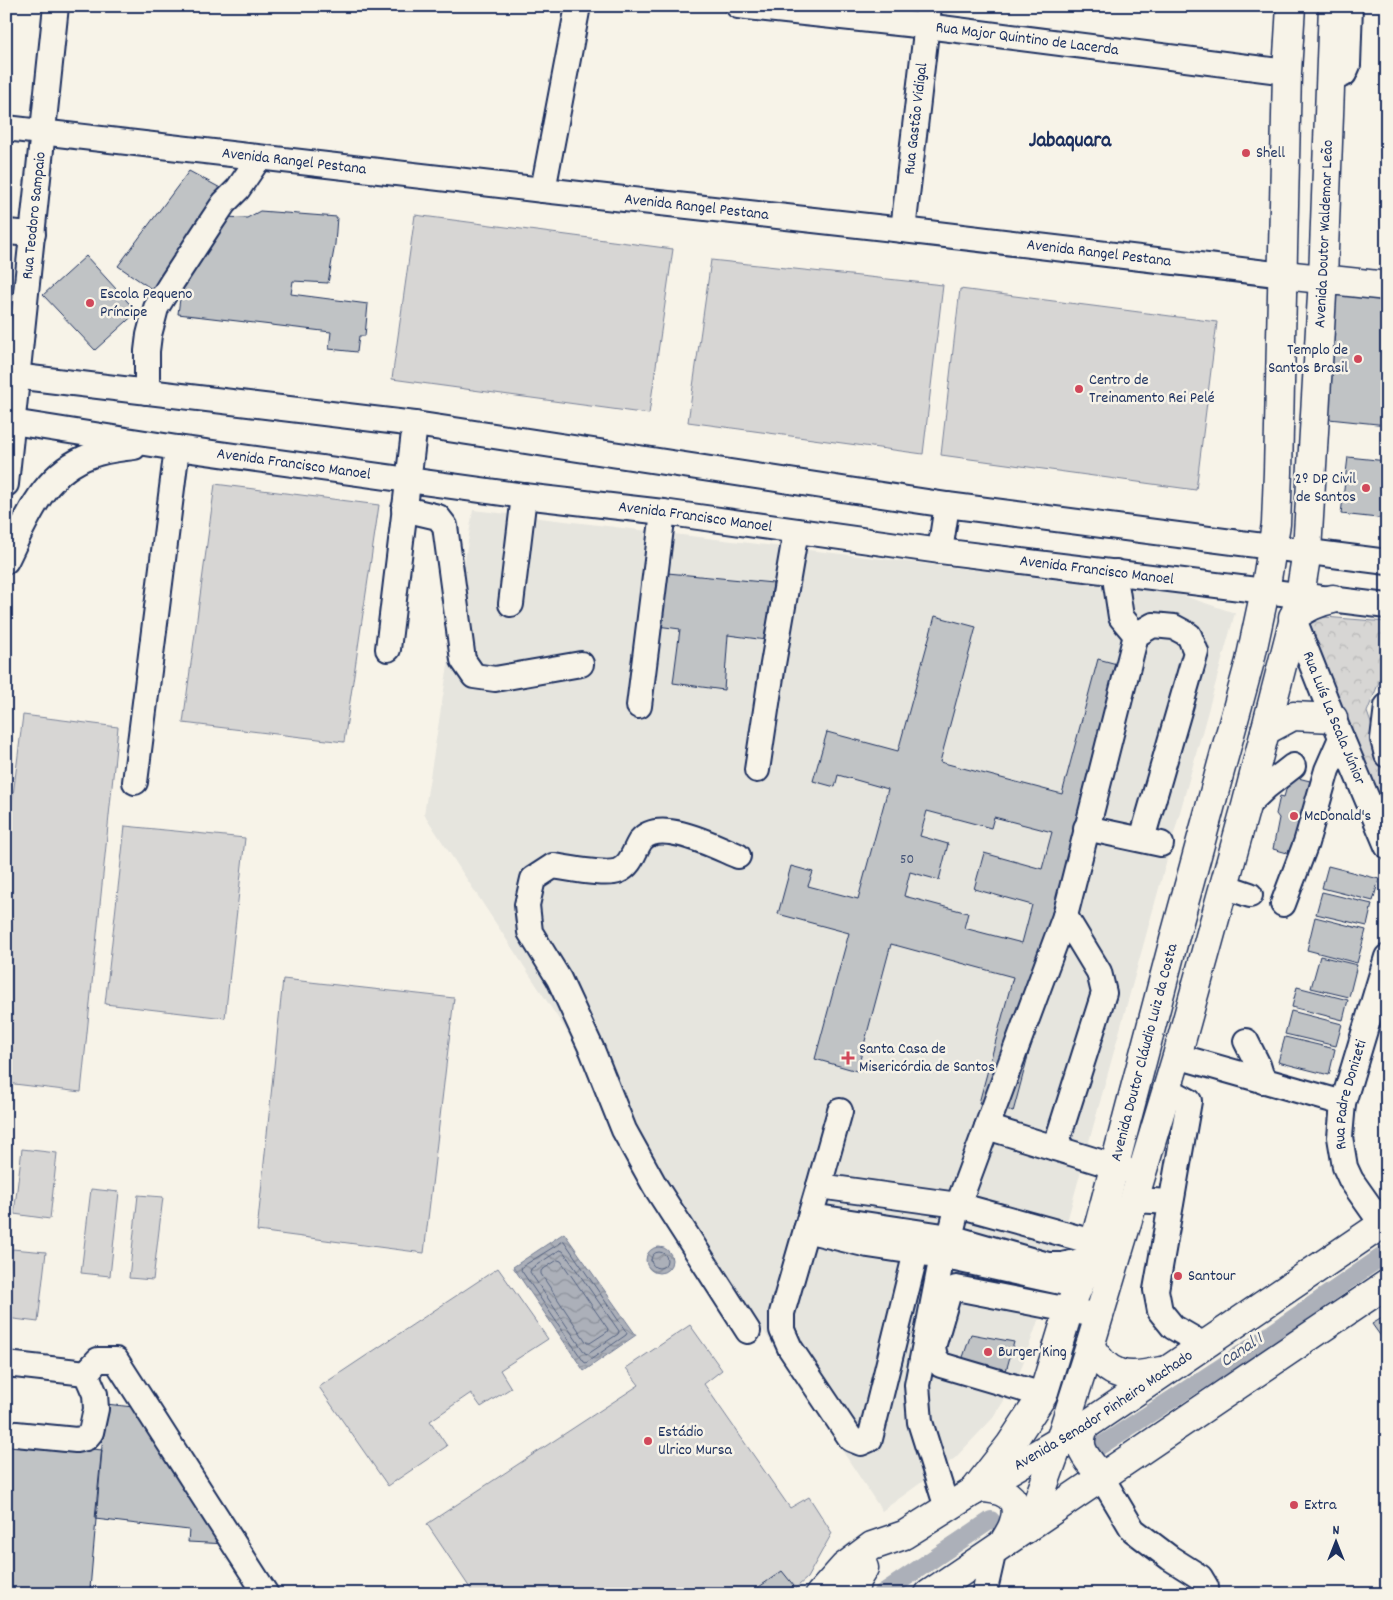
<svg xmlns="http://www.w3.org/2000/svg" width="1393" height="1600" viewBox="0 0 1393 1600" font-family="Dekko,sans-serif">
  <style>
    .built { fill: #e6e5de }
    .green { fill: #d7d6d4; stroke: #798299 }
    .park { fill: url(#park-crowns); stroke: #798299 }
    .water { fill: url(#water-waves); stroke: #727c95 }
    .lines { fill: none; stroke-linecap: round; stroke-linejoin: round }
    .shore { stroke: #556382; stroke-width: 1 }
    .canal { stroke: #acb0b9; stroke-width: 18 }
    .building { fill: #c0c3c5; stroke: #1b2f5e; fill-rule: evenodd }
    .minor-casing { stroke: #1b2f5e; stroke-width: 28 }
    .major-casing { stroke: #1b2f5e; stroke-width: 31 }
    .minor { stroke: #f7f3e8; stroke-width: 24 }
    .major { stroke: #f7f3e8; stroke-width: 28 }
    .poi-dot { fill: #d1495b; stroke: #f7f3e8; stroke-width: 2 }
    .labels { text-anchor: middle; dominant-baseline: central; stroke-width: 5; stroke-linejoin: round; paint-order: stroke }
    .number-label { font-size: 14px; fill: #445478 }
    .street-label { font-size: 16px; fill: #1b2f5e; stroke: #f7f3e8 }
    .poi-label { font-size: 16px; fill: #1b2f5e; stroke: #f7f3e8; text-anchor: start }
    .water-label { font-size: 18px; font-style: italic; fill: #465679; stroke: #f7f3e8 }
    .district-label { font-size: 21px; font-weight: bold; fill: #1b2f5e; stroke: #f7f3e8 }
  </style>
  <defs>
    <pattern id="park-crowns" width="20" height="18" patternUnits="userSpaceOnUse" patternTransform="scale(1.25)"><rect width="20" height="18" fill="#d7d6d4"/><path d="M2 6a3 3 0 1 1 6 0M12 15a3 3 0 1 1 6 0" fill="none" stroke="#b8b8b8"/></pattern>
    <pattern id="water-waves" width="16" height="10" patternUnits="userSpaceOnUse" patternTransform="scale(1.25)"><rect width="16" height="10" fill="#acb0b9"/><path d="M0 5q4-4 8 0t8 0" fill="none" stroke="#8b909a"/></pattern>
  </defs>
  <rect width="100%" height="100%" fill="#f7f3e8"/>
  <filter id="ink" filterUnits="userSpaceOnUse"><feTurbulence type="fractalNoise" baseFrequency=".02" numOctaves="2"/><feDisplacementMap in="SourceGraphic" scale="10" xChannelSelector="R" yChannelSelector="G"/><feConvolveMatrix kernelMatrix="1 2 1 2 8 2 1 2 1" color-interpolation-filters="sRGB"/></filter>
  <g filter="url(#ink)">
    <path class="built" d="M473,510l705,84 57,19 -190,688 -28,79 -24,38 -38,40 -73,53 -458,-697z"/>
    <path class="green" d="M415,215l258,34 -24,165 -257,-35z
      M711,260l232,25 -20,169 -235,-32z
      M960,289l257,33 -21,168 -255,-35z
      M215,484l164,21 -35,237 -161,-19z
      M23,715l95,12 -37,365 -75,-9v-231z
      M125,826l120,12 -20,180 -120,-14z
      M283,979l171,19 -30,255 -167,-22z
      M22,1149l35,4 -7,66 -36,-5z
      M91,1189l28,3 -9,84 -29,-3z
      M138,1195l25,2 -10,83 -24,-2z
      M12,1249l34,3 -8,70 -32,-4v-17z
      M498,1268l50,71 -48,31 11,18 -30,19 -10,-14 -41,28 17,25 -59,40 -69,-99z
      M690,1325l32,45 -18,14 86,124 19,-11 23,36 -25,45 -18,16h-315l-47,-70 212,-139 -13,-17z"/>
    <path class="park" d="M1312,616l75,6v40l-20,50 20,56v59l-82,-200z"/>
    <path class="water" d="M564,1233l72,102 -52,36 -71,-104z
      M646 1260a13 13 0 1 1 26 0a13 13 0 1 1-26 0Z"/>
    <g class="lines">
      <path class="shore" d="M564,1241l63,92 -1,2 -40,28 -2,-1 -63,-92 1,-3z
        M560,1250l3,1 56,80 -1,3 -30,20 -3,-1 -55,-81 1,-3z
        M651 1260a8 8 0 1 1 16 0a8 8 0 1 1-16 0Z
        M558,1260l3,1 47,68 -1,3 -17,11h-3l-46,-69v-3z"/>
      <path class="canal" d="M1097,1448l158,-103 132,-92
        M881,1594l110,-74"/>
    </g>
    <path class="building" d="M189,171l37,20 -70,101 -38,-26z
      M260,211l77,6 -2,27 -7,39 -35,-2 -2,13 77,10 -3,32h-6l-2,16 -28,-3 2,-17 -153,-18 4,-31 43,-66 22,1z
      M86,256l51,56 -42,38 -52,-55z
      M1346,289l41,5v131l-58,-6 1,-121z
      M1348,457l39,4v58l-46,-5z
      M657,572l116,11 -7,57 -38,-5 -4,55 -51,-7 7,-54 -30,-4z
      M935,616l41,11 -36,135 122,32 36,-135 34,9 -119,444 -34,-9 34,-126 -122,-33 -34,127 -42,-12 34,-126 -71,-19 13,-48 22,6 -5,14 50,13 30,-110 -50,-14 -3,12 -22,-6 14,-49 71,19zM927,811l64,17 3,-11 58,15 -10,37 -58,-16 -10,36 58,16 -10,38 -58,-15 4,-15 -64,-17 6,-24 29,8 9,-36 -28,-8z
      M1290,776l28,7 -20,73 -25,-7 6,-31 -3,-4 4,-18 4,1z
      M1328,866l51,13 -6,22 -51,-13z
      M1322,892l50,12 -5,22 -51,-12z
      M1315,917l51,13 -9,33 -50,-13z
      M1320,956l37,9 -8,32 -38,-9z
      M1297,987l51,13 -5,20 -51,-13z
      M1291,1011l51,13 -6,22 -51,-12z
      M1285,1037l50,12 -6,26 -51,-13z
      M1387,1315v30l-15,-21z
      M971,1334l43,8 -9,33 -44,-12z
      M106,1404l27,3 94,137 -39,-2 1,-12 -94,-11z
      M6,1440l96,10 -12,139 22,5h-106z
      M782,1571l12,15 -12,8h-33z"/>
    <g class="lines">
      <defs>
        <g id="minor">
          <path id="s1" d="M738,6l188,20 361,46"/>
          <path d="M1330,80l14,-6 4,-9 2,-59"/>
          <path id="s2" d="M6,128l537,62 360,40 381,45"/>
          <path d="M543,190l35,-184"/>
          <path id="s3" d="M903,230l26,-224"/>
          <path d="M6,232l27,2"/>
          <path d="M6,375l409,49 532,81 440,57"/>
          <path d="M147,392v-41l2,-16 7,-27 16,-26 40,-61 12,-18 14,-14 21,-31"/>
          <path id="s4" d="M6,421l171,27 347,48 139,16 277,39 447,55"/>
          <path id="s5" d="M6,484l50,-478"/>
          <path d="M404,509l34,8 7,9 18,134 11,16 21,3 86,-15"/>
          <path d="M940,551l7,-46"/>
          <path d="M6,561c21,-42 37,-89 86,-106 13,-5 28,-6 42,-8"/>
          <path d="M1116,572v12l5,33 15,18"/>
          <path d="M511,604l13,-108"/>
          <path id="s6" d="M1293,617l40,101 54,128"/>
          <path d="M388,649l27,-225"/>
          <path d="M639,706l24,-194"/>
          <path d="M1387,706l-4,33 4,16"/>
          <path d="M757,770l15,-100 24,-139"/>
          <path d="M135,782l42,-334"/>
          <path d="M1246,806l20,-19 27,-21"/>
          <path d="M1086,828l75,16"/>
          <path d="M738,856c-22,-9 -78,-39 -97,-16 -7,10 -9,25 -23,31 -13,5 -49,-3 -65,-5l-20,13 -6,26 3,27 29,47 33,71 32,80 31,56 93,145"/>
          <path d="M1224,886l26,9"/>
          <path d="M1283,904l23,-61 21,-73 14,-32"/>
          <path d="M1246,1041l12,24 5,16"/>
          <path d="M1177,1056l166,47"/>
          <path d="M1167,1089l22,12 -33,189 4,21 13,16 31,18"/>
          <path d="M840,1111l-21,75 139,19 135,37"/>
          <path d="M987,1127l155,48"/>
          <path d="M1055,1148l49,-155 -5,-21 -34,-56"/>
          <path d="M819,1186l-13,44 62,15 74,11 137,30"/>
          <path d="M1134,1200l37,2"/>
          <path d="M811,1216l139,21 98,28h14l28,-6"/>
          <path id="s7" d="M1382,1224l-31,-44 -6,-13 -5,-30 3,-34 44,-146"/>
          <path d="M806,1230l-24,83v17l8,18 61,91 10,4 9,-4 46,-187"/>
          <path d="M6,1364l80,9"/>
          <path d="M86,1373l12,-13h18l150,234"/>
          <path d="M1043,1395l-102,-30 -6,-8 -2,-10 16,-55 7,-4 144,28"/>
          <path d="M6,1433l70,7 10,-2 5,-6 5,-23 -1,-15 -9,-21"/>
          <path d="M1102,1478l31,52 37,28 30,19 6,10 -1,7"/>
          <path d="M947,1508l-27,-86 -3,-37 25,-129 8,-19 8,-32 107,-289 71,-281 17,-10 21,2 15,8 7,17 -54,187"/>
          <path d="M984,1594l10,-44"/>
        </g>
        <g id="major">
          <path d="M1284,275l103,11"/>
          <path d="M1293,617c14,-9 24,-15 40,-18"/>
          <path d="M1265,731l28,-15 40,2"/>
          <path d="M1090,1346c19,32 37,33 71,25"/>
          <path d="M1085,1426c-12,24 4,33 17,52"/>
          <path d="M978,1488c23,0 46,8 35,37 -2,6 -6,11 -9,17"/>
          <path id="s8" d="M974,1491l36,-46 33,-50 26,-86 21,-50 85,-323 75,-275 15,-70 11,-67 2,-52 9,-400 4,-66"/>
          <path id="s9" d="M1026,1529l12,-28 22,-61 30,-94 87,-290 69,-250 54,-211 7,-44 16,-273 10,-272"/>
          <path id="s10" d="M820,1594l24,-27 28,-21 32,-11 70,-44 111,-65 302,-205"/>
          <path d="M854,1594l2,-13 8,-13"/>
          <path d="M929,1594l458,-310"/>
        </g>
      </defs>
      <use href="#minor" class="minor-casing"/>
      <use href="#major" class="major-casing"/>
      <use href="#minor" class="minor"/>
      <use href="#major" class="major"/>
    </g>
  </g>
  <g class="poi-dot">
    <circle cx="1246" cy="153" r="5"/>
    <circle cx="90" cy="303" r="5"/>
    <circle cx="1358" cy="359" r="5"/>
    <circle cx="1079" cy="389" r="5"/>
    <circle cx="1366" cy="488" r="5"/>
    <circle cx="1294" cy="816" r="5"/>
    <path d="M845.5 1050.5h5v5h5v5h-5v5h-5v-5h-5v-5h5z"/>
    <circle cx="1178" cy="1276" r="5"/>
    <circle cx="988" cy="1352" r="5"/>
    <circle cx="648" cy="1441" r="5"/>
    <circle cx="1294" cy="1505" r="5"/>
  </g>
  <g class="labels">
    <g class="number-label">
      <text x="907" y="860">50</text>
    </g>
    <g class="street-label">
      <text stroke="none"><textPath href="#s1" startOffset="291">Rua Major Quintino de Lacerda</textPath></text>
      <text stroke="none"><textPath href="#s3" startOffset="112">Rua Gastão Vidigal</textPath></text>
      <text stroke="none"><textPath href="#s2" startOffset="290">Avenida Rangel Pestana</textPath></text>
      <text stroke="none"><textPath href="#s2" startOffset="695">Avenida Rangel Pestana</textPath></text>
      <text stroke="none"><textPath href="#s5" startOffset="270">Rua Teodoro Sampaio</textPath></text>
      <text stroke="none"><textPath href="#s9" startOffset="1336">Avenida Doutor Waldemar Leão</textPath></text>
      <text stroke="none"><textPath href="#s2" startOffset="1100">Avenida Rangel Pestana</textPath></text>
      <text stroke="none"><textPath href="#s4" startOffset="291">Avenida Francisco Manoel</textPath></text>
      <text stroke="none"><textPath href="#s4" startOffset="696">Avenida Francisco Manoel</textPath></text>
      <text stroke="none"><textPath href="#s4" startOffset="1101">Avenida Francisco Manoel</textPath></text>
      <text stroke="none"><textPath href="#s6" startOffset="109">Rua Luís La Scala Júnior</textPath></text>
      <text stroke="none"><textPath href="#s8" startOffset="476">Avenida Doutor Cláudio Luiz da Costa</textPath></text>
      <text stroke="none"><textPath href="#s7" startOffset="142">Rua Padre Donizeti</textPath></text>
      <text stroke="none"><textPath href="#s10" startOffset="340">Avenida Senador Pinheiro Machado</textPath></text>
    </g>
    <g class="poi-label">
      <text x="1256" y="153">Shell</text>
      <text x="100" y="294">Escola Pequeno<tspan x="100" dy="18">Príncipe</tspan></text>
      <text x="1348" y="350" text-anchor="end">Templo de<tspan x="1348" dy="18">Santos Brasil</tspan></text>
      <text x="1089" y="380">Centro de<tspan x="1089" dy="18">Treinamento Rei Pelé</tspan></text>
      <text x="1356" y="479" text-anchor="end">2º DP Civil<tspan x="1356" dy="18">de Santos</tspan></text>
      <text x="1304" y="816">McDonald's</text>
      <text x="859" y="1049">Santa Casa de<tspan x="859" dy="18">Misericórdia de Santos</tspan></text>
      <text x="1188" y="1276">Santour</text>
      <text x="998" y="1352">Burger King</text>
      <text x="658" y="1432">Estádio<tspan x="658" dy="18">Ulrico Mursa</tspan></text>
      <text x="1304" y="1505">Extra</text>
    </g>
    <g class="water-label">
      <text transform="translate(1242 1351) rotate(-34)">Canal 1</text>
    </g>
    <g class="district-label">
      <text x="1070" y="142">Jabaquara</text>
    </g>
  </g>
  <rect width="1393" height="1600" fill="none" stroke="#f7f3e8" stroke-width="25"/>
  <rect x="12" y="12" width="1368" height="1575" fill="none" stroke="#1b2f5e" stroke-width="2" filter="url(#ink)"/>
  <g transform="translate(1336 1542)" stroke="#f7f3e8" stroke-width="4" paint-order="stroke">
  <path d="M0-4L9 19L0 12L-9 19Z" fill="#1b2f5e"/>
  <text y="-8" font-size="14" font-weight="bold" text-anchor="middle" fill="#1b2f5e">N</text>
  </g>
</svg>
